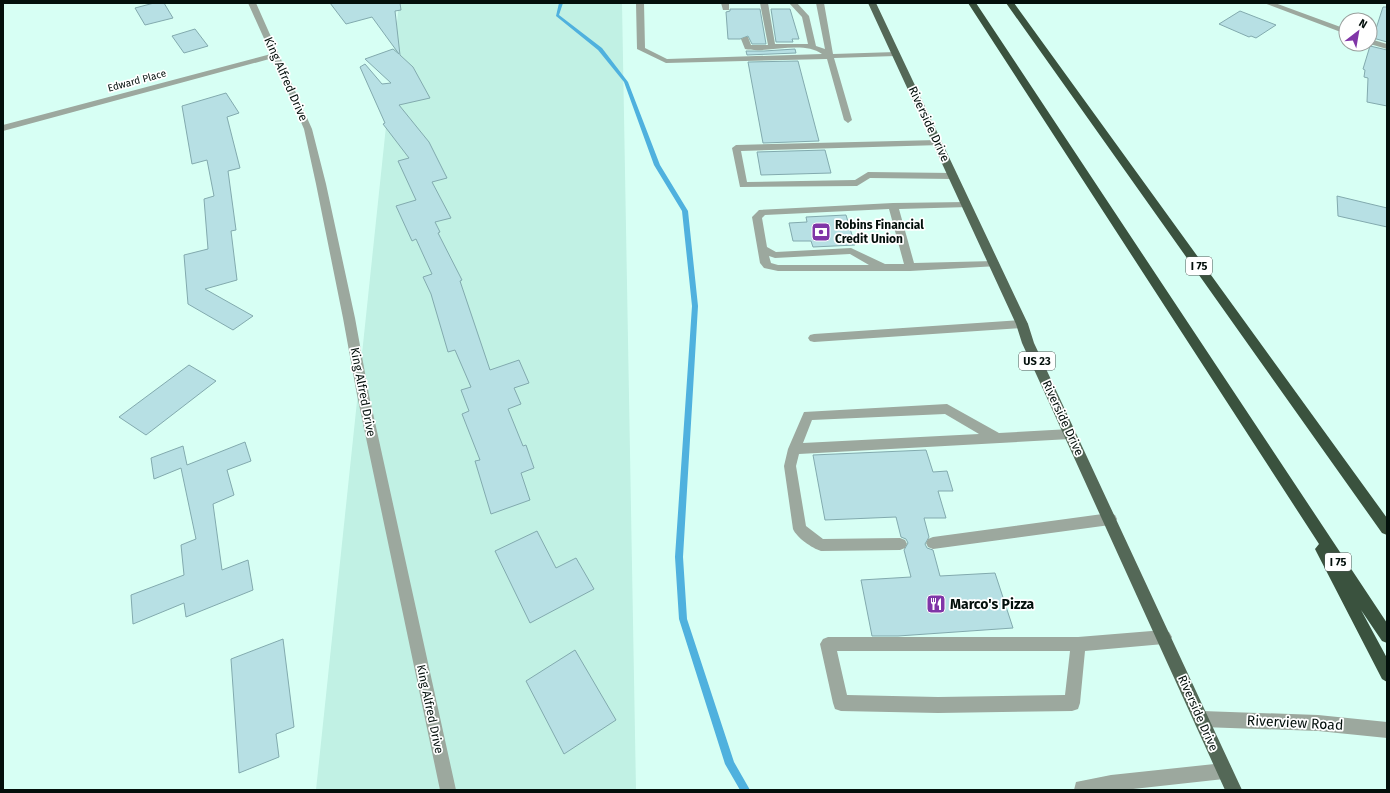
<svg xmlns="http://www.w3.org/2000/svg" width="1390" height="793" viewBox="0 0 1390 793" font-family="'Fira Sans',sans-serif">
  <style>
    .built { fill: #c1f1e4 }
    .lines { fill: none; stroke-linecap: round; stroke-linejoin: round }
    .stream { fill: #4fb1de; fill-rule: evenodd }
    .building { fill: #b7e0e4; stroke: #82aaae }
    .service { fill: #9ca89e; fill-rule: evenodd }
    .minor { fill: #9ca89e; fill-rule: evenodd }
    .primary { fill: #546857; fill-rule: evenodd }
    .motorway { fill: #3a523e; fill-rule: evenodd }
    .labels { text-anchor: middle; dominant-baseline: central; stroke-width: 3.5; stroke-linejoin: round; paint-order: stroke }
    .far-street-label { font-size: 10px; fill: #030f0b; stroke: #fff }
    .shield { fill: #fff; stroke: #4f5754; stroke-width: 1 }
    .shield-label { font-size: 11px; font-weight: bold; fill: #030f0b }
    .street-label { font-size: 12px; fill: #030f0b; stroke: #fff }
    .poi-label { font-size: 12px; font-weight: bold; fill: #030f0b; stroke: #fff; text-anchor: start }
    .near-poi-label { font-size: 14px; font-weight: bold; fill: #030f0b; stroke: #fff; text-anchor: start }
    .near-street-label { font-size: 14px; fill: #030f0b; stroke: #fff }
  </style>
  <rect width="100%" height="100%" fill="#d7fff4"/>
  <path class="built" d="M399,3h223l14,787h-320z"/>
  <g class="lines">
    <path class="stream" d="M559,3h4l-4,12 43,33 26,34 32,83 28,46 10,95 -15,251 4,62 47,143 16,28h-10l-15,-26 -46,-145 -4,-62 17,-251 -10,-95 -28,-46 -30,-83 -26,-32 -42,-34z"/>
  </g>
  <path class="building" d="M154,3h10l9,15 -28,7 -10,-17z
    M330,3h70l1,7 -6,1 5,44 13,12 17,31 -31,7 30,37 18,36 -15,4 19,36 -16,4 5,10 -2,1 24,47 -2,1 30,89 29,-10 10,23 -15,5 7,16 -13,5 15,37 3,-1 8,23 -13,5 9,27 -39,14 -16,-53 5,-1 -18,-46 7,-3 -8,-21 10,-3 -16,-37 -7,2 -17,-58 -8,-17 9,-3 -16,-35 -4,2 -16,-35 20,-6 -18,-39 11,-3 -26,-34 2,-1 -25,-56 5,-3 17,20 9,-1 -26,-24 28,-10 6,5 -27,-37 -26,7z
    M1383,7h4v35l-14,-4z
    M730,9h30l6,35h-14l-4,-8 -8,3h-12l-2,-27 4,-1z
    M771,9h19l9,30h-7l1,3h-17z
    M1240,11l36,14 -20,13 -5,-2 -2,1 -30,-13z
    M195,29l13,17 -24,7 -12,-17z
    M1370,46l17,4v56l-20,-4 1,-24 -4,-1 1,-7 -2,-1z
    M795,49l1,4 -49,2 -1,-4h18z
    M798,61l21,80 -56,2 -15,-81z
    M226,93l13,20 -12,4 13,51 -12,3 8,59 -5,1 6,49 -32,9 48,27 -20,14 -45,-26 -4,-49 24,-6 -4,-50 10,-3 -7,-36 -15,4 -10,-58z
    M825,150l6,23 -70,2 -4,-23z
    M1337,196l50,12v19l-49,-11z
    M846,215l9,30 -42,2 -2,-6h-18l-4,-18 18,-1 -1,-5z
    M189,365l27,16 -70,54 -27,-18z
    M245,442l6,19 -24,9 7,25 -21,9 9,66 26,-10 5,30 -67,27 -2,-14 -51,21 -2,-29 53,-20 -3,-30 15,-6 -15,-71 -27,11 -3,-21 32,-12 4,19z
    M926,450l7,22 14,-1 6,20h-15l8,27h-22l5,19 -4,7 2,4 6,2 7,26 55,-3 18,55 -115,8h-26l-11,-56 50,-3 -7,-27 4,-7 -2,-4 -5,-2 -5,-20 -71,3 -12,-65z
    M537,531l19,37 20,-10 18,31 -64,34 -35,-72z
    M283,639l11,88 -18,7 3,23 -40,16 -8,-114z
    M575,650l41,70 -52,34 -38,-73z"/>
  <g class="lines">
    <path class="service" d="M636,3h8l1,45 22,11 155,-5c-20,-14 -54,0 -77,-5l-4,-10 4,-2h3l3,8h17l-8,-42h8l7,41h33l-6,-27 -13,-14h8l12,13 7,30 9,3 -9,-46h8l9,51 63,-2 4,2 -4,2 -62,2 18,62 -4,3 -4,-3 -17,-61 -161,4 -29,-14z
      M721,3h8v7h-6z
      M938,140l4,3 -1,2 -200,6 6,31 108,-2 13,-8 85,1 5,3 -5,3 -83,-1 -13,8 -117,1 -8,-39 4,-3z
      M966,202l3,1 2,2 -2,2 -70,2 15,54 80,-2 4,1 1,2 -1,2 -88,5h-132l-14,-3 -4,-5 -8,-46 7,-7 134,-7zM889,209l15,55h-19l-34,-16 -75,4 -9,-5 -5,-29 3,-3zM850,254l19,11h-91l-7,-2 -2,-7 6,2z
      M1022,320l4,1 2,3 -2,3 -4,1 -208,14 -4,-1 -2,-3 2,-3 4,-1z
      M947,404l52,29 71,-4 4,1 2,4 -2,4 -4,1 -271,15 -3,12 10,60 17,13 77,-1 5,2 2,4 -2,4 -5,2 -79,1c-9,-3 -24,-13 -28,-22l-9,-63 4,-17 16,-37zM945,414l34,20 -176,9 9,-23z
      M1110,513l5,2 2,4 -2,4 -5,2 -177,24 -5,-2 -2,-4 2,-4 5,-2z
      M1164,630l5,2 3,5 -3,5 -5,2 -79,7 -5,52 -2,6 -6,2 -134,2 -97,-2 -6,-2 -2,-6 -13,-59 3,-5 5,-2h250zM837,651h233l-5,44 -127,2 -91,-2z
      M1224,763l6,2 2,6 -2,6 -6,2 -100,11h-50l2,-8 35,-7z"/>
    <path class="minor" d="M248,3h8l56,126 14,55 29,134 14,77 87,395h-16l-83,-395 -14,-77 -27,-134 -12,-55 -31,-71 -270,73v-6l268,-71z
      M1264,3h11l71,26v5z
      M1370,39l17,5v5l-17,-5z
      M1202,711l116,4 69,7v16l-69,-7 -116,-4 -6,-2 -2,-6 2,-6z"/>
    <path class="primary" d="M868,3h8l152,321 6,19 208,447h-17l-203,-447 -6,-19z"/>
    <path class="motorway" d="M968,3h8l411,620v20l-5,-2 -21,-31 26,48v24l-5,-3 -65,-126 -2,-4 4,-5z
      M1006,3h8l373,515v17l-5,-2z"/>
  </g>
  <defs>
    <symbol id="bank-square" viewBox="-11 -11 22 22"><rect x="-9" y="-9" width="18" height="18" rx="4" fill="#8035a7" stroke="#fff"/><path d="M-6-4H6V4H-6ZM0-2.3a2.3 2.3 0 1 0 0 4.6a2.3 2.3 0 1 0 0-4.6Z" fill="#fff"/></symbol>
    <symbol id="restaurant-square" viewBox="-11 -11 22 22"><rect x="-9" y="-9" width="18" height="18" rx="4" fill="#8035a7" stroke="#fff"/><path d="M-5-6h1v4h1v-4h1v4h1v-4h1v5L-1.5 .5V6h-2V.5L-5-1ZM5-6V6H3V1.5H1.5Q1.5-4 5-6Z" fill="#fff"/></symbol>
  </defs>
  <g fill-rule="evenodd">
    <use href="#bank-square" x="810" y="221" width="22" height="22"/>
    <use href="#restaurant-square" x="925" y="593" width="22" height="22"/>
  </g>
  <g class="labels">
    <g class="far-street-label">
      <text transform="translate(137 81) rotate(-15)">Edward Place</text>
    </g>
    <g class="shield">
      <rect x="1186" y="257" width="26" height="18" rx="3"/>
      <rect x="1019" y="352" width="36" height="18" rx="3"/>
      <rect x="1325" y="553" width="26" height="18" rx="3"/>
    </g>
    <g class="shield-label">
      <text x="1199" y="266">I 75</text>
      <text x="1037" y="361">US 23</text>
      <text x="1338" y="562">I 75</text>
    </g>
    <g class="street-label">
      <text transform="translate(286 79) rotate(66)">King Alfred Drive</text>
      <text transform="translate(929 124) rotate(65)">Riverside Drive</text>
      <text transform="translate(363 392) rotate(79)">King Alfred Drive</text>
      <text transform="translate(1063 418) rotate(65)">Riverside Drive</text>
      <text transform="translate(430 709) rotate(78)">King Alfred Drive</text>
      <text transform="translate(1198 713) rotate(66)">Riverside Drive</text>
    </g>
    <g class="poi-label">
      <text x="835" y="225">Robins Financial<tspan x="835" dy="14">Credit Union</tspan></text>
    </g>
    <g class="near-poi-label">
      <text x="950" y="604">Marco's Pizza</text>
    </g>
    <g class="near-street-label">
      <text transform="translate(1295 723) rotate(3)">Riverview Road</text>
    </g>
  </g>
  <rect width="1390" height="793" fill="none" stroke="#030f0b" stroke-width="8"/>
  <g transform="translate(1358 32) rotate(31)"><circle r="19" fill="#ffffff" stroke="#9a9f9d"/>
  <path d="M0-3L7 15L0 10L-7 15Z" fill="#8035a7"/>
  <text y="-6" font-size="11" font-weight="bold" text-anchor="middle" fill="#030f0b">N</text>
  </g>
</svg>
